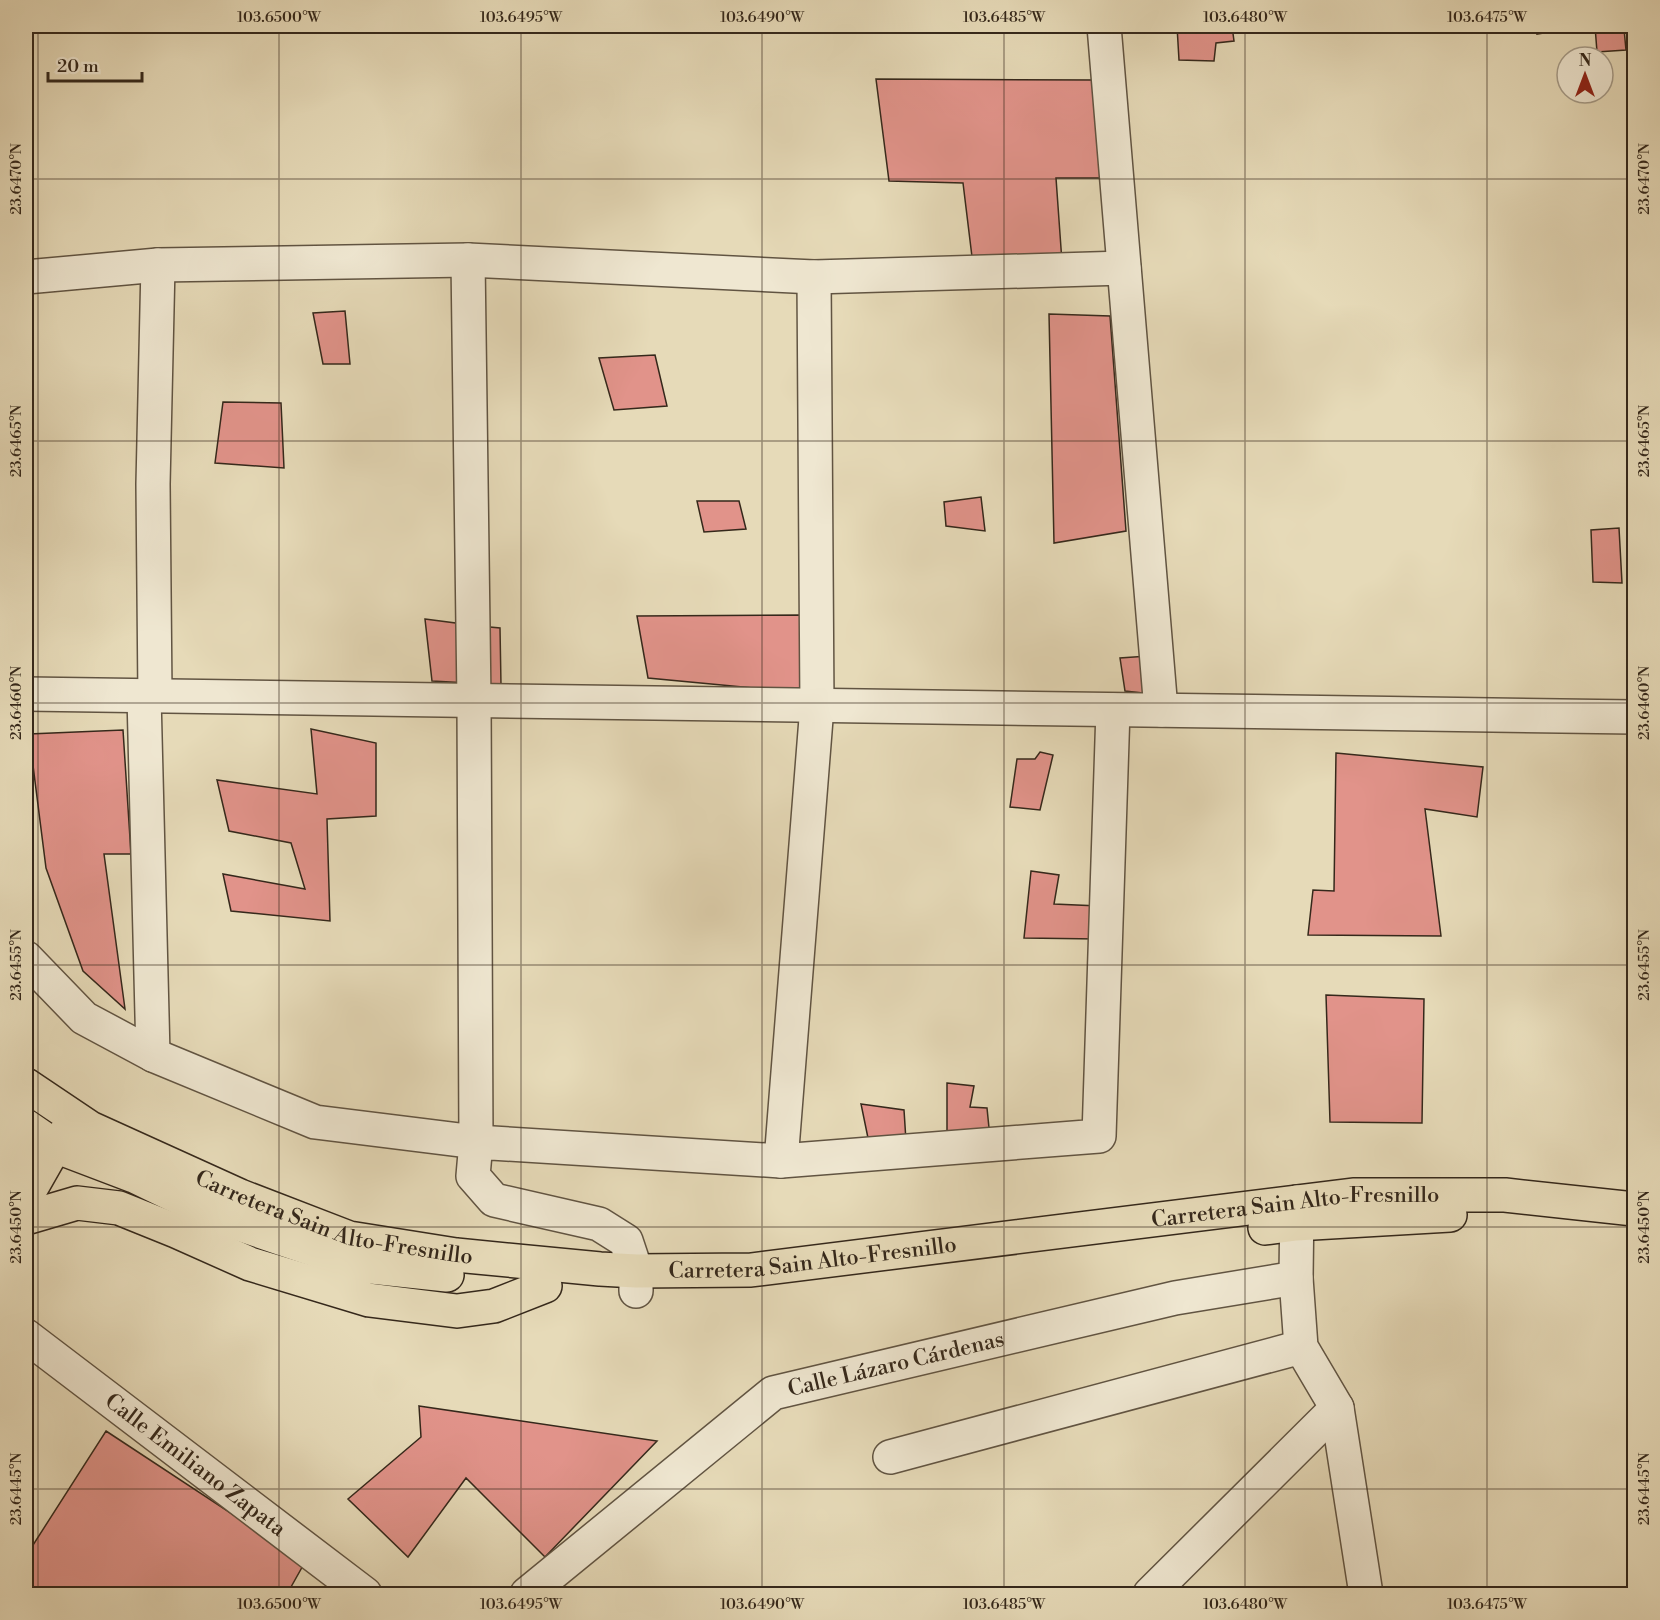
<svg xmlns="http://www.w3.org/2000/svg" width="1660" height="1620" viewBox="0 0 1660 1620" font-family="'Libre Bodoni',serif">
  <style>
    .building { fill: #e1938a; stroke: #35281b; stroke-width: 1.5 }
    .lines { fill: none; stroke-linecap: round; stroke-linejoin: round }
    .minor-casing { stroke: #615442; stroke-width: 36 }
    .major-casing { stroke: #35281b; stroke-width: 36 }
    .minor { stroke: #efe7d1; stroke-width: 33 }
    .major { stroke: #e6dab8; stroke-width: 33 }
    .ticks { fill: none; stroke: #35281b; stroke-width: 1.5; stroke-opacity: 0.45 }
    .labels { text-anchor: middle; dominant-baseline: central; stroke-width: 4.5; stroke-linejoin: round; paint-order: stroke }
    .street-label { font-size: 22px; fill: #35281b; stroke: #efe7d1 }
    .neatline { fill: none; stroke: #35281b; stroke-width: 2 }
    .ticks-label { font-size: 15px; text-anchor: middle; fill: #35281b }
  </style>
  <rect width="100%" height="100%" fill="#e6dab8"/>
  <filter id="stains"><feTurbulence type="fractalNoise" baseFrequency=".00333" numOctaves="4"/><feColorMatrix values="0 0 0 0 .2 0 0 0 0 .09 0 0 0 0 .02 0 0 0 .5 -.17"/></filter>
  <radialGradient id="worn" r=".72"><stop offset=".6" stop-color="#630" stop-opacity="0"/><stop offset="1" stop-color="#630" stop-opacity=".3"/></radialGradient>
  <path class="building" d="M1177,26h55l2,15 -18,2 -2,18 -35,-1z
    M1537,26h24v4l-24,4z
    M1595,26l29,3 2,21 -29,2z
    M876,79l221,1 10,98h-51l6,84 -89,3 -10,-82 -74,-2z
    M345,311l5,53h-27l-10,-51z
    M1049,314l61,2 16,215 -72,12z
    M655,355l12,51 -53,4 -15,-52z
    M223,402l58,1 3,65 -69,-5z
    M981,497l4,34 -39,-5 -2,-24z
    M697,501h42l7,28 -42,3z
    M1619,528l3,55 -29,-1 -2,-52z
    M802,615l4,78 -158,-15 -11,-62z
    M425,619l38,5 6,59 -37,-2z
    M479,626l21,2 1,57 -23,-1z
    M1148,656l4,38 -27,-3 -5,-33z
    M311,729l65,14v73l-49,3 3,102 -99,-10 -8,-37 82,15 -14,-46 -62,-12 -12,-51 100,14z
    M123,730l8,124h-27l21,155 -42,-38 -37,-103 -17,-134z
    M1040,752l13,3 -13,55 -30,-3 7,-48h18z
    M1336,753l147,14 -6,50 -52,-8 16,127 -133,-1 5,-45 21,1z
    M1031,871l28,4 -5,29 45,2 -1,33 -74,-1z
    M1326,995l98,4 -2,124 -92,-1z
    M947,1083l27,3 -4,21 17,1 2,20 -42,9z
    M861,1104l43,6 2,31 -38,-3z
    M419,1406l238,35 -112,116 -79,-79 -58,79 -60,-58 73,-62z
    M106,1431l199,131 -18,32h-261v-38z"/>
  <g class="lines">
    <defs>
      <g id="minor">
        <path d="M1104,26l57,684"/>
        <path d="M26,277l132,-12 310,-5 346,17 310,-9"/>
        <path d="M26,694l1608,23"/>
        <path d="M144,696l9,359"/>
        <path d="M155,696l-2,-212 5,-219"/>
        <path d="M26,958l58,60 69,37 162,67 161,20 -2,-441 -6,-441"/>
        <path d="M781,1161l36,-455 -3,-429"/>
        <path d="M1297,1202l-1,76 5,69 36,61 29,186"/>
        <path d="M636,1291v-20l-10,-30 -27,-17 -105,-24 -21,-24 3,-34 305,19 318,-25 14,-426"/>
        <path id="s1" d="M26,1336l339,258"/>
        <path d="M890,1457l411,-110"/>
        <path id="s2" d="M527,1594l246,-201 402,-95 121,-20"/>
        <path d="M1150,1594l187,-186"/>
      </g>
      <g id="major">
        <path id="s3" d="M26,1085l64,43 150,68 109,42 107,17 144,14 36,2 115,-1 602,-75h152l129,14"/>
        <path d="M26,1126l29,20 79,30 87,42 141,48 85,9"/>
        <path d="M26,1197l29,-51 13,-16"/>
        <path d="M26,1218l51,-15 42,5 57,23 74,33 119,36 88,11 37,-5 51,-20"/>
        <path d="M1265,1228l31,-4 154,-9"/>
      </g>
    </defs>
    <use href="#minor" class="minor-casing"/>
    <use href="#major" class="major-casing"/>
    <use href="#minor" class="minor"/>
    <use href="#major" class="major"/>
  </g>
  <path class="ticks" d="M38,26v1568M279,26v1568M521,26v1568M762,26v1568M1004,26v1568M1245,26v1568M1487,26v1568M26,179h1608M26,441h1608M26,703h1608M26,965h1608M26,1227h1608M26,1489h1608"/>
  <g class="labels">
    <g class="street-label">
      <text stroke="none"><textPath href="#s3" startOffset="1311">Carretera Sain Alto-Fresnillo</textPath></text>
      <text stroke="none"><textPath href="#s3" startOffset="339">Carretera Sain Alto-Fresnillo</textPath></text>
      <text stroke="none"><textPath href="#s3" startOffset="825">Carretera Sain Alto-Fresnillo</textPath></text>
      <text stroke="none"><textPath href="#s2" startOffset="444">Calle Lázaro Cárdenas</textPath></text>
      <text stroke="none"><textPath href="#s1" startOffset="213">Calle Emiliano Zapata</textPath></text>
    </g>
  </g>
  <rect width="1660" height="1620" fill="none" stroke="#e6dab8" stroke-width="66"/>
  <g transform="translate(1585 75)"><circle r="28" fill="#efe7d1" stroke="#a59b88" stroke-width="1.5"/>
  <path d="M0-4.5L10 22L0 15L-10 22Z" fill="#8f2418"/>
  <text y="-9" font-size="16" font-weight="bold" text-anchor="middle" fill="#35281b">N</text>
  </g>
  <path d="M48 72v9h94v-9" fill="none" stroke="#35281b" stroke-width="3"/>
  <text x="57" y="72" font-size="18" fill="#35281b" stroke="#efe7d1" stroke-width="4.5" paint-order="stroke">20 m</text>
  <rect x="33" y="33" width="1594" height="1554" class="neatline"/>
  <g class="ticks-label">
    <text x="279" y="22">103.6500°W</text>
    <text x="521" y="22">103.6495°W</text>
    <text x="762" y="22">103.6490°W</text>
    <text x="1004" y="22">103.6485°W</text>
    <text x="1245" y="22">103.6480°W</text>
    <text x="1487" y="22">103.6475°W</text>
    <text transform="translate(16 179) rotate(-90)" y="5">23.6470°N</text>
    <text transform="translate(1644 179) rotate(-90)" y="5">23.6470°N</text>
    <text transform="translate(16 441) rotate(-90)" y="5">23.6465°N</text>
    <text transform="translate(1644 441) rotate(-90)" y="5">23.6465°N</text>
    <text transform="translate(16 703) rotate(-90)" y="5">23.6460°N</text>
    <text transform="translate(1644 703) rotate(-90)" y="5">23.6460°N</text>
    <text transform="translate(16 965) rotate(-90)" y="5">23.6455°N</text>
    <text transform="translate(1644 965) rotate(-90)" y="5">23.6455°N</text>
    <text transform="translate(16 1227) rotate(-90)" y="5">23.6450°N</text>
    <text transform="translate(1644 1227) rotate(-90)" y="5">23.6450°N</text>
    <text transform="translate(16 1489) rotate(-90)" y="5">23.6445°N</text>
    <text transform="translate(1644 1489) rotate(-90)" y="5">23.6445°N</text>
    <text x="279" y="1609">103.6500°W</text>
    <text x="521" y="1609">103.6495°W</text>
    <text x="762" y="1609">103.6490°W</text>
    <text x="1004" y="1609">103.6485°W</text>
    <text x="1245" y="1609">103.6480°W</text>
    <text x="1487" y="1609">103.6475°W</text>
  </g>
  <rect width="100%" height="100%" filter="url(#stains)"/>
  <rect width="100%" height="100%" fill="url(#worn)"/>
</svg>
